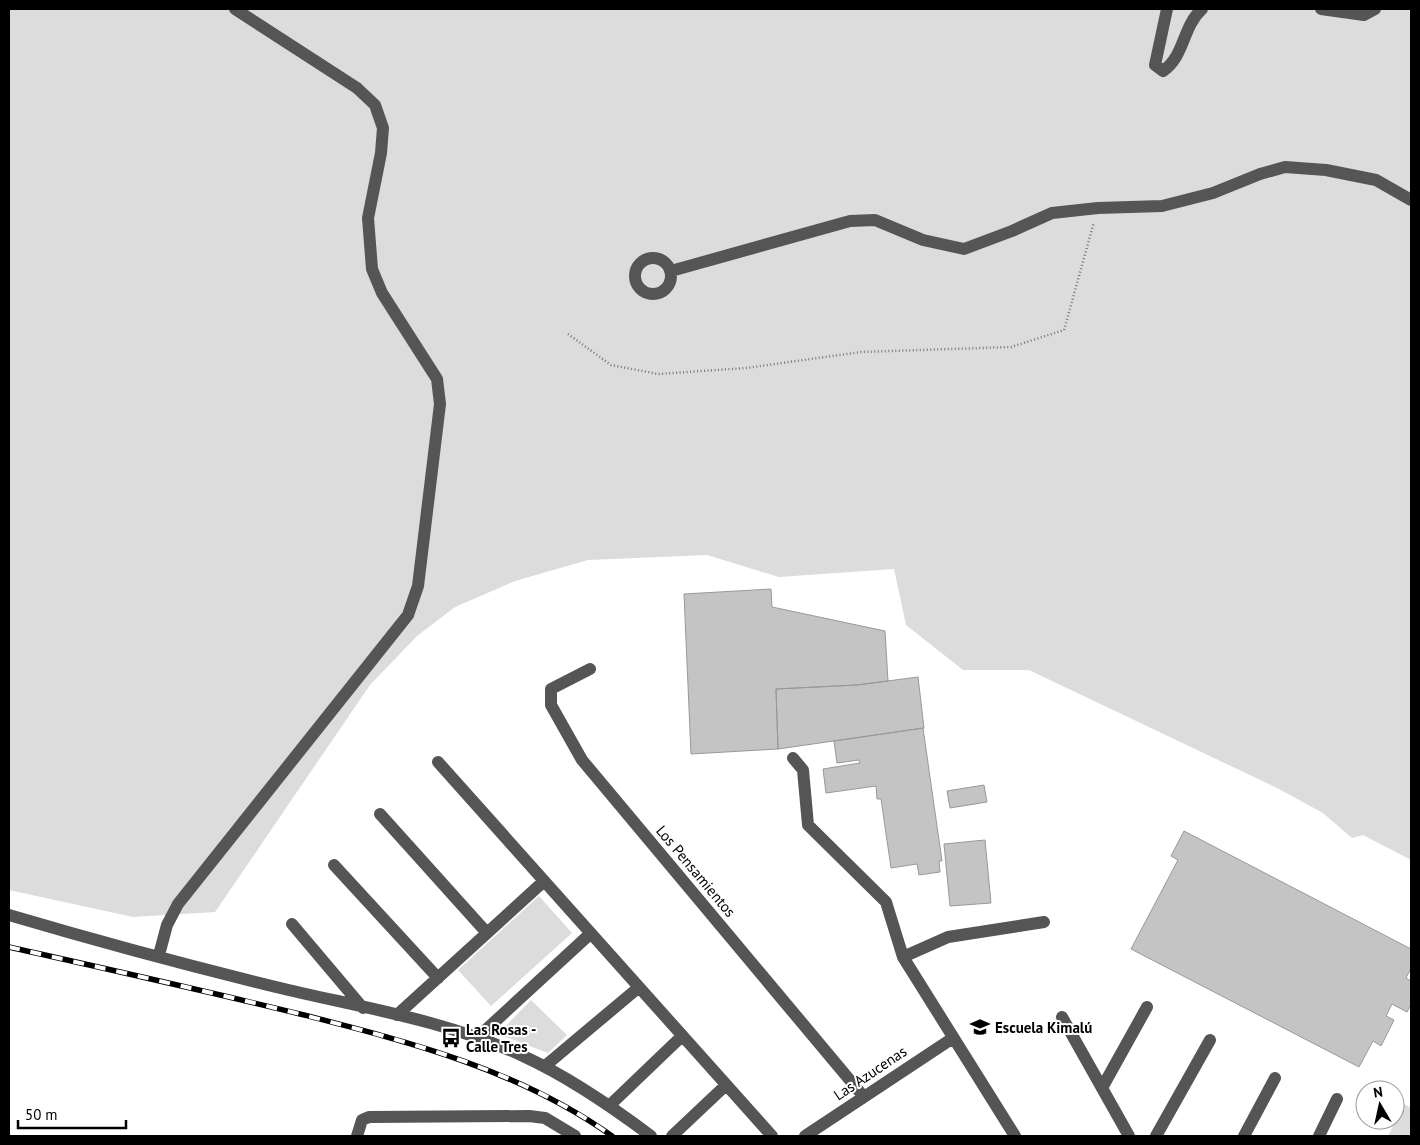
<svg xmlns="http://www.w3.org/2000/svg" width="1420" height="1145" viewBox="0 0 1420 1145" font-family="'PT Sans',sans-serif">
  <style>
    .green { fill: #dcdcdc }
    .building { fill: #c4c4c4; stroke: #999 }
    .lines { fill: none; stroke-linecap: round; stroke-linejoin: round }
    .path { stroke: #777; stroke-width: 2.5; stroke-dasharray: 1 2.5; stroke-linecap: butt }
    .minor { stroke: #555; stroke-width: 12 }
    .rail-casing { stroke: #000; stroke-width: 5.5 }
    .rail { stroke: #fff; stroke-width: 4; stroke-dasharray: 11; stroke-linecap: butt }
    .labels { text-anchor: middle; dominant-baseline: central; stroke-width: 4; stroke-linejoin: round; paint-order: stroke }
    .street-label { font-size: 15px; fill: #000; stroke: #fff }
    .poi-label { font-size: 15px; font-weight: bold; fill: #000; stroke: #fff; text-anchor: start }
  </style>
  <rect width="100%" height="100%" fill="#fff"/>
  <path class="green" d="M9,9h1402v851l-48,-25 -11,3 -29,-25 -46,-25 -248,-118h-66l-57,-45 -12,-56 -115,8 -72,-22 -119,5 -73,21 -60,26 -38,29 -47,49 -155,227 -82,5 -124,-27z
    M539,896l33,37 -81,73 -33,-36z
    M531,1000l36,35 -19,18 -50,-19z
    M1404,1104l7,4v28h-23z"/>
  <path class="building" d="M771,589l1,18 113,24 3,50 -31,4 -81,4 2,60 -87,5 -7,-160z
    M918,677l6,51 -146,21 -2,-60 81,-4z
    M923,728l19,133h-3l1,11 -21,3 -2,-11 -26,4 -10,-69h-4l-1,-13 -50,7 -3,-24 37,-6 -1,-3 -22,3 -3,-22z
    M984,785l3,17 -37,6 -3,-17z
    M1184,831l227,118v19l-5,10 5,3v24l-4,7 -15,-8 -6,12 8,4 -13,26 -8,-5 -14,26 -228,-118 47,-89 -7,-4z
    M985,840l6,63 -41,3 -6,-62z"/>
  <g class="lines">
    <path class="path" d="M568,334l43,31 47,9 88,-6 115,-16 150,-5 53,-17 30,-108"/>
    <path class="minor" d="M1167,9l-12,56 8,6c22,-15 19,-44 39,-62
      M1321,9l43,6 11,-6
      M635 276a18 18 0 1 1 36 0a18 18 0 1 1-36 0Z
      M671,271l179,-50 25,-1 48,20 41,9 48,-18 40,-18 46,-5 64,-2 51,-13 47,-19 25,-7 41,3 50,10 35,20
      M590,669l-39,20v16l31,55 282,337
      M793,758l10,12 5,55 78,77 17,55 112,179
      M438,762l334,374
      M380,814l107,119
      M334,865l104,113
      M9,915c88,26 177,50 267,72 82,20 170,33 247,69 46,21 88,50 128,80
      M292,924l71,84
      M159,955l8,-30 11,-21 230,-289 10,-29 22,-182 -3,-25 -55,-86 -10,-24 -4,-51 13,-65 2,-25 -8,-23 -18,-17 -122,-79
      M903,957l45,-20 96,-15
      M397,1015l146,-133
      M1062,1017l67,119
      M477,1038l113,-104
      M545,1066l93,-78
      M1102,1088l45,-81
      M609,1106l72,-69
      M357,1136l5,-16 7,-3 160,-1 16,2 30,18
      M672,1136l53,-50
      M805,1136l148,-98
      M1156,1136l54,-96
      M1244,1136l31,-58
      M1319,1136l18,-37"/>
    <defs>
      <path id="rail" d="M9,947c98,22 197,44 295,68 109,28 215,55 308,121"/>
    </defs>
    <use href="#rail" class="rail-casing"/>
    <use href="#rail" class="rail"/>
  </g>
  <defs>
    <symbol id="school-bare" viewBox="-9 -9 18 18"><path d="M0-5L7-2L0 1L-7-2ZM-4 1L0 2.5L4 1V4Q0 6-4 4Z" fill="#000" stroke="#fff" stroke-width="2.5" paint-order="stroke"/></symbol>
    <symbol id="bus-bare" viewBox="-9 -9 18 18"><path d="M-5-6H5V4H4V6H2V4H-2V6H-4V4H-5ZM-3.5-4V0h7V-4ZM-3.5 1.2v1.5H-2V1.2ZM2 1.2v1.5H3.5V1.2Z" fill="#000" stroke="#fff" stroke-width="2.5" paint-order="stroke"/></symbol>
  </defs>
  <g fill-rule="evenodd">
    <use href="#school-bare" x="966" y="1013" width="28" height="28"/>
    <use href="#bus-bare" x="437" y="1024" width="28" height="28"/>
  </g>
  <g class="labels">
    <g class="street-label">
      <text transform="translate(696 871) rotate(50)">Los Pensamientos</text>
      <text transform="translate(870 1073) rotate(-34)">Las Azucenas</text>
    </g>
    <g class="poi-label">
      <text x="995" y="1027">Escuela Kimalú</text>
      <text x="466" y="1029">Las Rosas -<tspan x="466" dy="17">Calle Tres</tspan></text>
    </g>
  </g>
  <rect width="1420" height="1145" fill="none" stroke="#000000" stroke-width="20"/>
  <g transform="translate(1380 1105) rotate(351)"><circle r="24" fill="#ffffff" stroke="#999999"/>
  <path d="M0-4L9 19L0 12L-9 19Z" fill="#000000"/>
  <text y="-8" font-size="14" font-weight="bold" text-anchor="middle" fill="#000000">N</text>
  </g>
  <path d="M18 1120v8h108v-8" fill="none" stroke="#000000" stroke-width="2.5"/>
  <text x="25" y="1120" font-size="15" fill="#000000" stroke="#ffffff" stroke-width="4" paint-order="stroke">50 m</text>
</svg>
